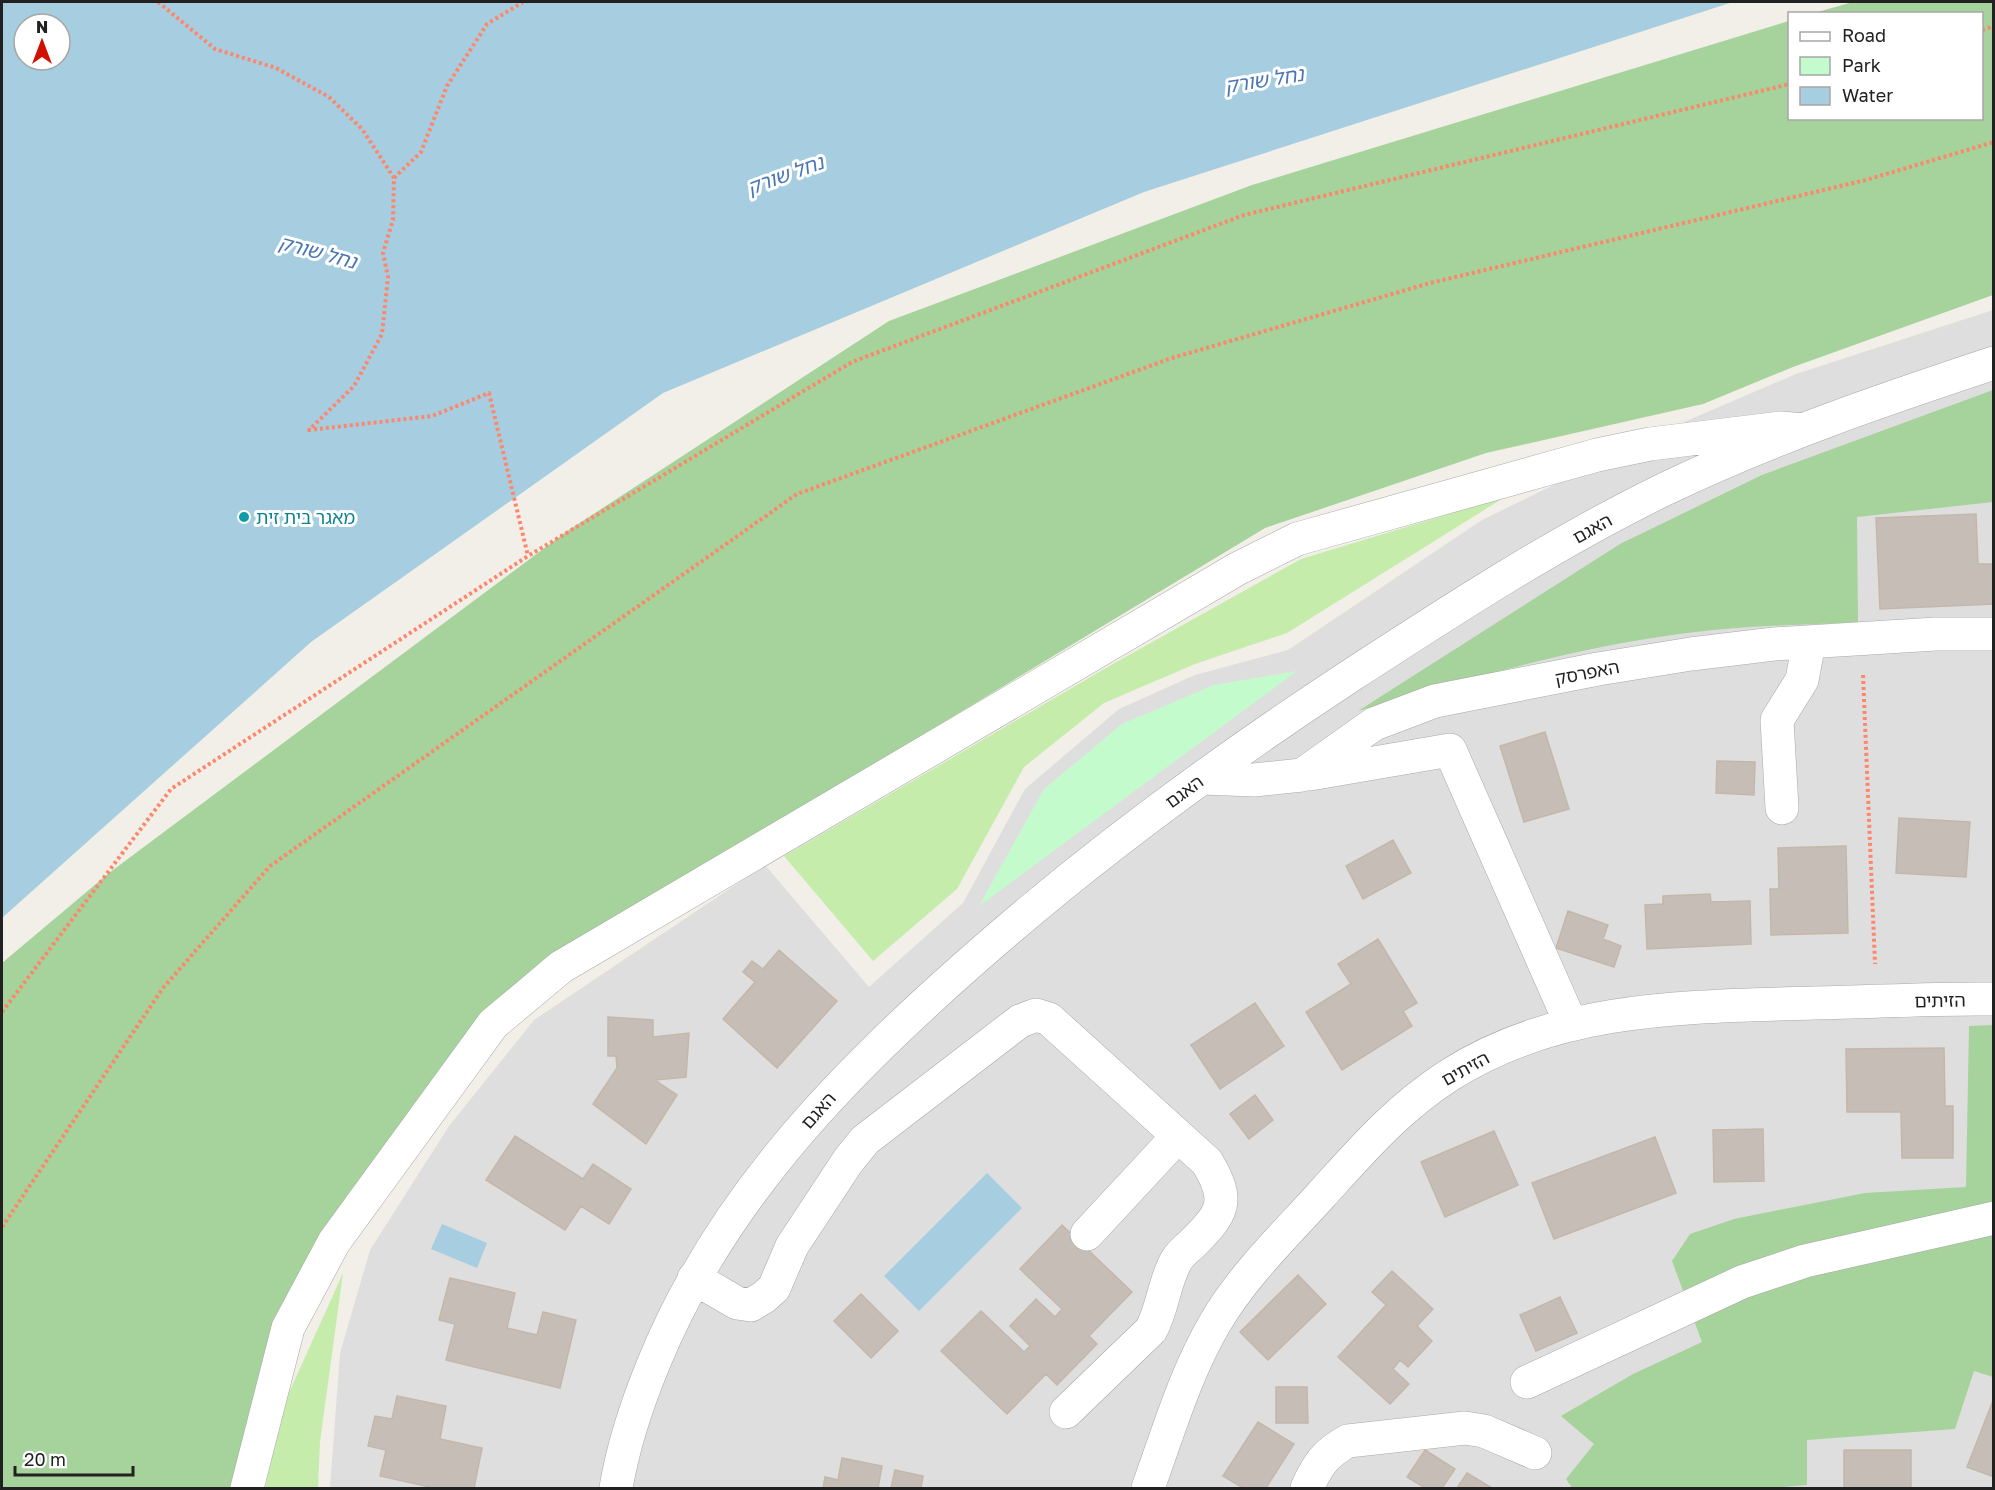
<svg xmlns="http://www.w3.org/2000/svg" width="1995" height="1490" viewBox="0 0 1995 1490" font-family="'Golos Text','Noto Sans Hebrew',sans-serif">
  <style>
    .residential { fill: #dfdede }
    .grass { fill: #c6ecac }
    .forest { fill: #a6d29b }
    .park { fill: #c4fbcd }
    .water { fill: #a6cee0; fill-rule: evenodd }
    .building { fill: #c6beb6; stroke: #c4b7a9; stroke-width: 1.5 }
    .lines { fill: none; stroke-linecap: round; stroke-linejoin: round }
    .minor-casing { stroke: #a8a8a8; stroke-width: 34 }
    .path { stroke: #fe866b; stroke-width: 4; stroke-dasharray: 3 3; stroke-linecap: butt }
    .minor { stroke: #fff; stroke-width: 33 }
    .culture-dot { fill: #0f9aa8; stroke: #fff; stroke-width: 2 }
    .labels { text-anchor: middle; dominant-baseline: central; stroke-width: 6; stroke-linejoin: round; paint-order: stroke }
    .culture-label { font-size: 18px; fill: #0d838f; stroke: #fff; text-anchor: start }
    .street-label { font-size: 18px; fill: #212121; stroke: #fff }
    .water-label { font-size: 20px; font-style: italic; fill: #4976b4; stroke: #fff }
  </style>
  <rect width="100%" height="100%" fill="#f1efe7"/>
  <path class="residential" d="M1993,310v1178h-1663l10,-135 30,-103 79,-124 85,-106 231,-155 104,122 94,-84 62,-114 94,-80 76,-34 93,-25 194,-130 195,-95 119,-51z"/>
  <path class="grass" d="M1505,497l-218,136 -92,31 -91,39 -80,64 -67,122 -84,72 -89,-105 327,-191 190,-106z
    M343,1273l-23,169 -2,46h-53l18,-82z"/>
  <path class="forest" d="M1853,2h140v293l-200,72 -90,37 -217,49 -221,75 -594,359 -171,110 -152,197 -77,148 -37,146h-232v-525l107,-90 457,-341 323,-211 363,-136 537,-164 1,97h192v-104l-168,-1z
    M1993,390v112l-136,15 1,105c-48,3 -97,3 -145,8 -121,12 -239,47 -355,81l262,-167 142,-69z
    M1993,1025v352l-19,-6 -19,58 -148,11v45l-36,3h-199l-6,-9 28,-35 -33,-28 72,-42 69,-32 -30,-81 18,-27 44,-15 131,-26 101,-6 3,-161z"/>
  <path class="park" d="M1297,671l-318,235 65,-117 78,-65 92,-39z"/>
  <path class="water" d="M2,2h1731l-589,190 -481,201 -352,249 -309,276zM24,24h36v36h-36z
    M987,1173l35,35 -103,103 -35,-35z
    M442,1224l45,19 -10,25 -46,-19z"/>
  <path class="building" d="M1976,514l2,50h16v40l-114,5 -4,-91z
    M1545,732l24,77 -45,13 -24,-76z
    M1717,761l38,1 -1,33 -38,-2z
    M1899,818l71,4 -4,55 -70,-4z
    M1393,840l18,33 -48,26 -17,-33z
    M1846,846l2,87 -77,2 -1,-46h9l-1,-41z
    M1710,894l1,8 39,-1 1,43 -104,5 -2,-44 18,-1v-8z
    M1568,911l40,14 -5,14 18,7 -7,21 -58,-19z
    M1378,939l39,64 -14,8 9,15 -70,44 -36,-58 45,-28 -13,-20z
    M779,950l58,51 -60,67 -54,-49 32,-37 -12,-10 9,-11 11,8z
    M1255,1003l29,43 -64,43 -29,-44z
    M608,1017l45,3v17l36,-4 -3,44 -31,3 22,15 -31,49 -53,-40 24,-36 -1,-12h-8z
    M1944,1048l1,58h8v52h-51l-1,-46h-54l-1,-63z
    M1255,1095l18,25 -24,19 -19,-25z
    M1763,1129l1,52 -50,1 -1,-52z
    M1494,1131l24,54 -73,32 -24,-55z
    M515,1136l68,43 10,-15 38,25 -22,35 -28,-18 -16,24 -79,-50z
    M1655,1137l21,56 -122,46 -22,-56z
    M1062,1225l70,67 -43,44 8,8 -40,41 -11,-11 -39,40 -66,-63 40,-40 43,41 6,-6 -20,-20 26,-27 19,18 7,-8 -42,-40z
    M1392,1271l41,38 -16,17 15,15 -24,26 -8,-7 -7,9 16,15 -19,20 -52,-47 48,-52 -14,-13z
    M1298,1275l28,29 -58,56 -28,-28z
    M450,1278l65,15 -8,35 30,7 6,-23 33,8 -16,68 -114,-28 9,-36 -16,-4z
    M861,1294l37,37 -27,27 -37,-37z
    M1560,1297l17,36 -41,18 -16,-36z
    M1276,1387h31l1,36h-32z
    M397,1396l49,10 -6,33 42,9 -8,40h-40l-54,-12 6,-26 -18,-4 7,-30 17,3z
    M1994,1398v79l-27,-10z
    M1258,1422l36,22 -28,44h-23l-20,-12z
    M1425,1450l30,19 -13,19h-17l-18,-11z
    M1844,1450h67v38h-67z
    M842,1458l40,8 -4,22h-55l2,-11 13,3z
    M895,1470l28,6 -2,12h-30z
    M1467,1473l25,15h-35z"/>
  <g class="lines">
    <defs>
      <path id="minor" d="M1310,774l140,-24 121,274
        M1202,778l52,2 48,-5 72,-51 61,-23 163,-32 93,-15 83,-10 162,-10h58
        M1782,808l-5,-88 25,-40 7,-38
        M1087,1234l91,-98
        M694,1278l43,25 14,2 13,-8 10,-9 18,-42 56,-85 17,-21 155,-119 16,-6 13,4 158,143c24,40 16,51 -15,82 -6,5 -12,10 -16,17 -12,21 -13,47 -25,69l-85,82
        M1527,1382l215,-100 63,-21 189,-43
        M247,1488l41,-160 46,-86 159,-218 68,-57 676,-398 60,-30 300,-84 53,-11 131,-16 22,2
        M616,1488c7,-42 21,-84 37,-123 65,-161 183,-284 311,-397 120,-107 249,-202 383,-290 103,-67 207,-135 318,-189 106,-51 217,-89 329,-126
        M1148,1488c20,-55 37,-114 67,-165 28,-48 70,-88 107,-129 41,-45 74,-84 126,-118 110,-71 241,-69 367,-73 59,-1 119,-5 179,-4
        M1307,1488c10,-22 18,-35 41,-47l117,-13 19,3 51,22"/>
    </defs>
    <use href="#minor" class="minor-casing"/>
    <path class="path" d="M158,2l57,47 61,19 53,29 33,32 32,49 -1,42 -10,33 5,24 -6,57 -28,52 -45,44 123,-14 57,-23 39,163
      M1982,30l12,-4
      M394,178l27,-26 26,-66 40,-62 36,-22
      M1863,675l12,289
      M2,1012l169,-223 357,-233 324,-194 392,-147 546,-131
      M2,1227l161,-239 107,-122 527,-372 375,-136 258,-75 436,-103 128,-38"/>
    <use href="#minor" class="minor"/>
  </g>
  <circle class="culture-dot" cx="244" cy="517" r="6"/>
  <g class="labels">
    <g class="culture-label">
      <text x="256" y="517">מאגר בית זית</text>
    </g>
    <g class="street-label">
      <text transform="translate(1592 528) rotate(-29)">האגם</text>
      <text transform="translate(1587 672) rotate(-11)">האפרסק</text>
      <text transform="translate(1184 791) rotate(-36)">האגם</text>
      <text transform="translate(1940 1000) rotate(-1)">הזיתים</text>
      <text transform="translate(1465 1068) rotate(-29)">הזיתים</text>
      <text transform="translate(818 1110) rotate(-48)">האגם</text>
    </g>
    <g class="water-label">
      <text transform="translate(1264 79) rotate(-9)">נחל שורק</text>
      <text transform="translate(785 174) rotate(-20)">נחל שורק</text>
      <text transform="translate(318 251) rotate(15)">נחל שורק</text>
    </g>
  </g>
  <rect width="1995" height="1490" fill="none" stroke="#212121" stroke-width="6"/>
  <rect x="1788" y="12" width="195" height="108" fill="#ffffff" stroke="#a6a6a6" stroke-width="1.5"/>
  <rect x="1800" y="32" width="30" height="9" fill="#ffffff" stroke="#a6a6a6" stroke-width="1.5"/>
  <text x="1842" y="42" font-size="18" fill="#212121">Road</text>
  <rect x="1800" y="57" width="30" height="18" fill="#c4fbcd" stroke="#a6a6a6" stroke-width="1.5"/>
  <text x="1842" y="72" font-size="18" fill="#212121">Park</text>
  <rect x="1800" y="87" width="30" height="18" fill="#a6cee0" stroke="#a6a6a6" stroke-width="1.5"/>
  <text x="1842" y="102" font-size="18" fill="#212121">Water</text>
  <g transform="translate(42 42)"><circle r="28" fill="#ffffff" stroke="#a6a6a6" stroke-width="1.5"/>
  <path d="M0-4.5L10 22L0 15L-10 22Z" fill="#d11000"/>
  <text y="-9" font-size="16" font-weight="bold" text-anchor="middle" fill="#212121">N</text>
  </g>
  <path d="M15 1466v9h118v-9" fill="none" stroke="#212121" stroke-width="3"/>
  <text x="24" y="1466" font-size="18" fill="#212121" stroke="#ffffff" stroke-width="4.5" paint-order="stroke">20 m</text>
</svg>
